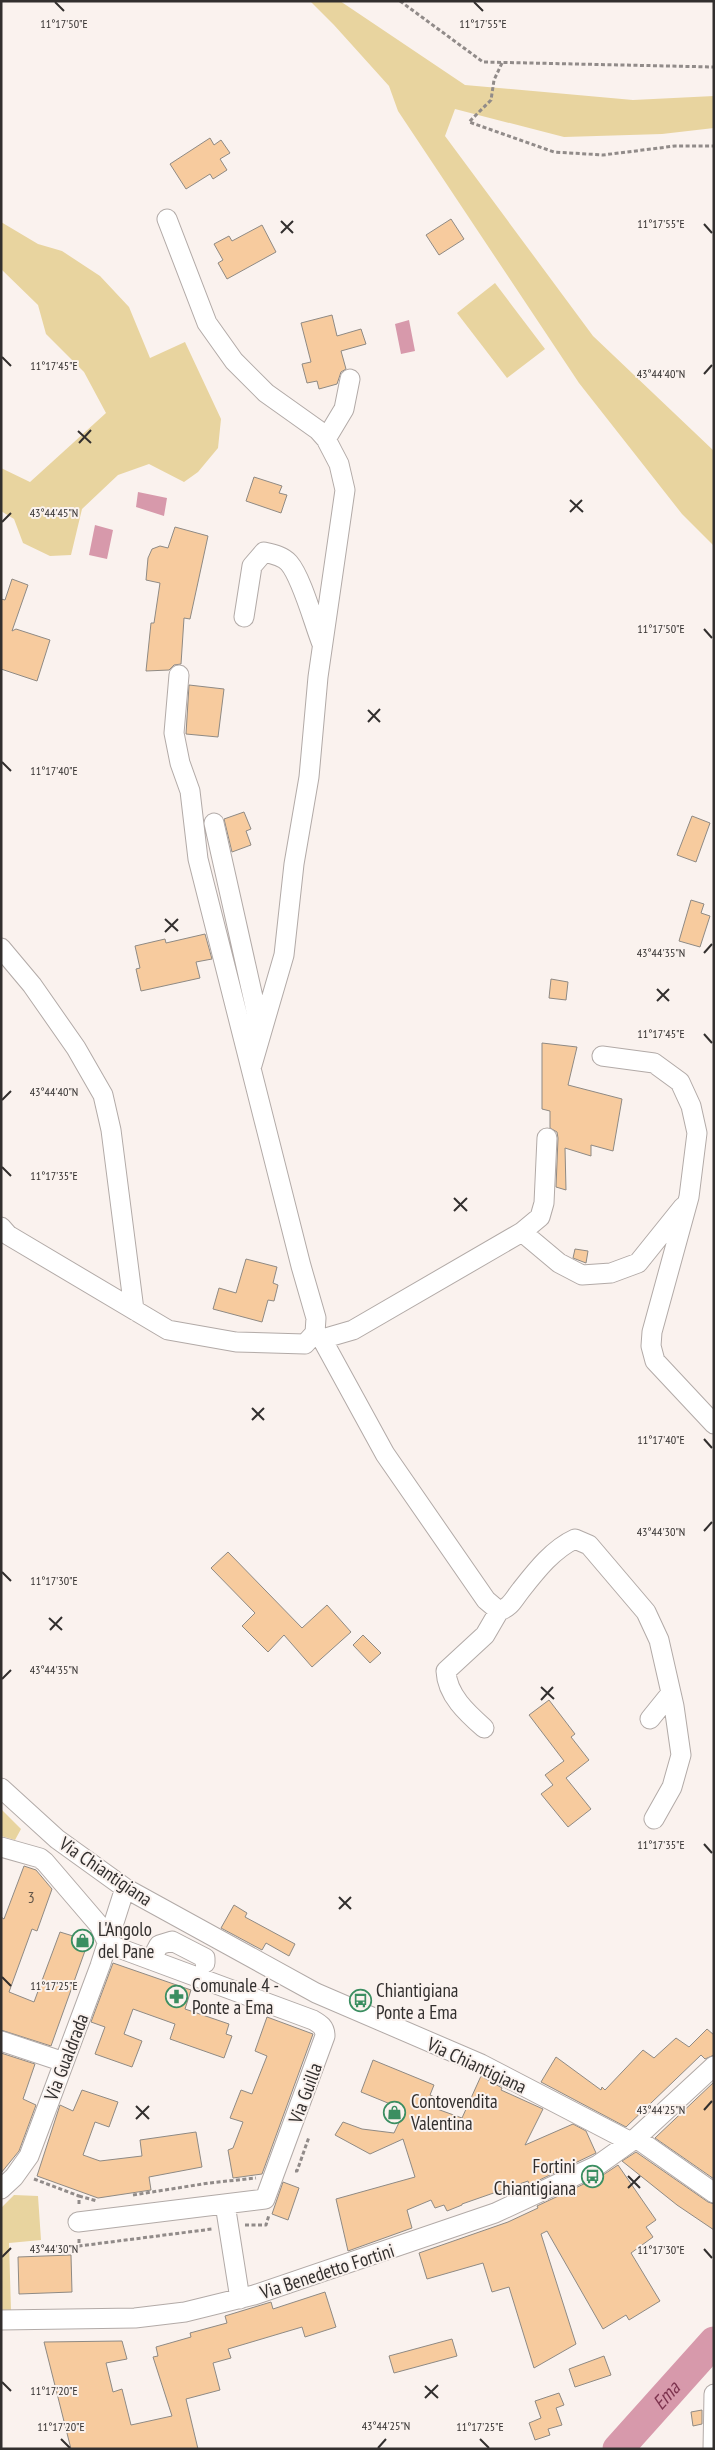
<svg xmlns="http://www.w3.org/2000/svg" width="715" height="2450" viewBox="0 0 715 2450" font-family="'PT Sans Narrow',sans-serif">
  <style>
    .green { fill: #e8d49f }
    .water { fill: #d799ab }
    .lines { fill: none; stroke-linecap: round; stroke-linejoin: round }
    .river { stroke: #d799ab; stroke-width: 31 }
    .building { fill: #f7cb9e; stroke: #8f8a84 }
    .minor-casing { stroke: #b2aaa7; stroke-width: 21 }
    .path { stroke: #918b89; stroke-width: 3; stroke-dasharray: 4 2.5; stroke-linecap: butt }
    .minor { stroke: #fff; stroke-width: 19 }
    .ticks { fill: none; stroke: #322f2e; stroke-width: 2 }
    .labels { text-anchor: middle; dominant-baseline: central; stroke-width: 4; stroke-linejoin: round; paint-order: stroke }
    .number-label { font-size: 16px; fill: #63564a }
    .street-label { font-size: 19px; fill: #322f2e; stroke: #faf2ee }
    .poi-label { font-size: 19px; fill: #322f2e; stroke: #faf2ee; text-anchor: start }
    .water-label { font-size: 20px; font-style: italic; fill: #7e344f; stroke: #faf2ee }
    .ticks-label { font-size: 12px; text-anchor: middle; fill: #322f2e; stroke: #faf2ee; stroke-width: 4; stroke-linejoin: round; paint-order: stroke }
  </style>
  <rect width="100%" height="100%" fill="#faf2ee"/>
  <path class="green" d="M310,1h30l125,84 168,15 81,-4v32l-52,6 -98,3 -109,-28 -10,27 148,200 121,115v95l-32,-32 -103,-131 -181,-272 -9,-25 -55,-61z
    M1,222l37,22 24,7 38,25 29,31 21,51 35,-16 36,77 -3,29 -20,24 -14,10 -35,-18 -31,11 -36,34 -11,46 -21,1 -27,-13 -9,-24 -13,-8v-43l29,14 76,-69 -22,-41 -38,-38 -8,-29 -37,-36z
    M495,283l50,66 -38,29 -50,-65z
    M1,1809l20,20 -6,11 -14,-4z
    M14,2195l24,1 3,44 -32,3 2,67h-10v-102z"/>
  <path class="water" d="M409,320l6,31 -14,3 -6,-30z
    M138,492l29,6 -3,18 -28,-9z
    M95,525l18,5 -6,29 -18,-4z"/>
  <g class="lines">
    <path class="river" id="s1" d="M618,2449l96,-107"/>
  </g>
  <path class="building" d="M210,138l4,7 7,-5 9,13 -10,6 7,11 -14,9 -3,-5 -24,15 -16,-25z
    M451,219l13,20 -25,16 -13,-20z
    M262,225l14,27 -49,27 -9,-16 5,-3 -9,-16 15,-8 3,5z
    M332,315l5,21 24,-7 5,15 -25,7 5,18 -5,3 -4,12 -18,5 -2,-8 -10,2 -5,-19 9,-2 -10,-39z
    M254,477l28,9 -3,7 8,2 -6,18 -35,-12z
    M175,527l33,9 -18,83 -6,-1 -3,46 -7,1 -5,5 -23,1 5,-48h3l6,-40 -14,-3 2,-22 4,-9 8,-3 8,2z
    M12,579l16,6 -16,46 4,-2 34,11 -13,41 -36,-12v-70l4,1z
    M189,685l35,4 -6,48 -32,-3z
    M244,812l7,17 -5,2 5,14 -19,7 -8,-33z
    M692,816l18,7 -14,39 -19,-7z
    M691,900l13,4 -3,9 9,3 -10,31 -21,-6z
    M205,934l7,25 -16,3 4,16 -59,13 -5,-22 4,-1 -5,-22 30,-7 1,4z
    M551,979l17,3 -2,18 -17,-2z
    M542,1043l35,4 -9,38 54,14 -9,52 -22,-6v11l-26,-8 1,42 -10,-3 2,-49 -1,-6 -7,-4v-17l-8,-2z
    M575,1249l13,2 -2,12 -13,-5z
    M246,1259l31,8 -4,16 5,2 -4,16 -6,-1 -6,22 -49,-13 6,-21 17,5z
    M228,1552l74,76 25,-23 24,27 -39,35 -28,-32 -16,17 -26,-26 13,-13 -44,-45z
    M363,1635l18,18 -11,10 -17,-18z
    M549,1700l26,34 -4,3 18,23 -23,18 25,31 -23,18 -27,-33 12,-9 -8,-10 19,-14 -35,-46z
    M24,1866l12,4 16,19 -15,42 -5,-2 -23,63 25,10 26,-70 13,4 18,-2 -40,112 -50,-16v-113l3,2z
    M234,1905l13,8 -2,4 50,27 -6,12 -23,-13 -4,7 -41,-22z
    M113,1963l78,27 -6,19 44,15 -3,10 6,2 -8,22 -54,-19 5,-15 -42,-15 -9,25 18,7 -10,26 -37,-13 10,-27 -14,-5z
    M267,2017l46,17 -51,140 -29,4 -5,-28 5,-2 10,-26 -13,-4 11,-28 11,4 15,-38 -12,-5z
    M707,2029l7,6v20l-9,4 -4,-4 -75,72 -85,-45 15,-25 45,33 1,-3 3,3 38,-40 11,8 22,-20 13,9z
    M1,2053l34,11 -12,35 13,6 -17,46 -18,22z
    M373,2060l61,25 -4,10 11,5 -4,9 25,9 19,-42 21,12 -1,2 42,19 -18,36 48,-21 13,7 10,22 -67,32 -1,-4 -66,23v1l-15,6 -3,-6 -9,3 -4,-8 -24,10 5,18 -64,23 -12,-52 79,-22 -12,-38 -33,15 -35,-19 8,-13 19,7 32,4 11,-23 -44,-18z
    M714,2082v97l-59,-41z
    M82,2090l36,12 -9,25 -14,-5 -12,33 17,6 42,-5 -2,-16 56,-8 6,35 -53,10 2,13 -53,8 -61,-22 23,-71 13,6z
    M636,2152l72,50 6,2v26l-37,-25 -55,-44z
    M618,2165l38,55 -10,7 7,10 -22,16 29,48 -31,19 -3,-5 -23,14 -56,-98 -6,3 35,110 -42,24 -25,-81 -17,5 -9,-29 -56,16 -8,-26 89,-31 30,-14 -1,-2 66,-31z
    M283,2182l16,6 -11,32 -16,-6z
    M71,2255l1,37 -53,2 -1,-37z
    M325,2292l11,35 -31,10 -3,-10 -74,22 3,9 -18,5 7,27 -34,9 12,50h-127l-27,-107 78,-1 5,18 -21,4 7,29 9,-3 9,36 41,-9 -19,-59 5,-1 -2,-9 35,-10 -1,-4 37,-10 -2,-7 46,-14 2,7z
    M452,2339l5,17 -63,17 -5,-17z
    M604,2356l7,19 -36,12 -6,-18z
    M559,2393l5,12 -8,3 6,17 -14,4 2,6 -15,5 -6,-17 12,-5 -6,-17z
    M702,2410v14l-9,2 -2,-14z"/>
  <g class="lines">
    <defs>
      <path id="minor" d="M167,219l40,104 27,38 32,32 52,37 8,9 13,25 6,26 -27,187 -9,100 -15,87 -10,91 -32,110
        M326,439l18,-30 6,-30
        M244,617l8,-51 12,-14c9,2 19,4 25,11 13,15 25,61 33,81
        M214,823l47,210
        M1,948l31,37 44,63 27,47 8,35 23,180
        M602,1056l52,7 26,19 11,24 6,27 -8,64 -37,135 -1,14 4,15 59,63
        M1,1227l7,8 160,95 68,12 69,2 10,-11 1,-15 -15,-52 -103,-407 -8,-68 -10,-28 -6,-30 5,-58
        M522,1232l37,31 23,12 29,-2 27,-10 45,-56
        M315,1333l7,6 31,-9 169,-98 18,-15 4,-14 3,-65
        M322,1339l63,115 101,146 13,11c12,-4 14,-11 22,-21 15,-19 32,-41 54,-51l14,6 57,67 13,28 15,66 7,49 -9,32 -18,32
        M650,1719l21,-26
        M484,1728c-17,-15 -37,-33 -38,-57l39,-36 14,-24
        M1,1788l56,51 68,49 191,105 165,71 150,78
        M1,1847l39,11 5,4 54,63 9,19
        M151,1960l8,-15 13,-4 33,17v5
        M1,2041l63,21
        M636,2138l78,55
        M1,2189l13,-12 15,-21 71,-190 25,-78
        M225,2204l15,95
        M78,2222l187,-23 60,-163c0,-9 -5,-12 -12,-16l-205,-76
        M1,2320l134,-2 50,-6 69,-17 241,-82 103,-48 38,-27 78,-72
        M713,2449l1,-55"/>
    </defs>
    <use href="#minor" class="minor-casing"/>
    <path class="path" d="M400,1l83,61 231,5
      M502,63l-8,17 -3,20 -22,22 85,30 49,3 72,-9h39
      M295,2171h2l12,-34
      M34,2179l45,17v9
      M133,2195l76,-12 47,-5
      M79,2196l18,5
      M245,2225h21l3,-10
      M79,2239v7l133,-17"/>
    <use href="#minor" class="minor"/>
  </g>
  <path class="ticks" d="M55,2l9,9M474,2l9,9M281,221l12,12M704,224l8,9M281,233l12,-12M2,357l9,9M704,374l8,-9M78,431l13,12M79,443l12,-13M570,500l13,12M570,512l12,-12M2,522l9,-9M704,629l8,9M368,710l12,12M368,722l12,-13M2,762l9,9M165,919l13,12M165,932l13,-13M704,953l8,-9M657,989l12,12M657,1001l12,-12M704,1034l8,9M2,1100l9,-9M2,1167l9,9M454,1198l13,13M454,1211l13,-13M252,1408l12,12M252,1420l12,-12M704,1439l8,9M704,1531l8,-9M2,1572l9,9M49,1618l13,12M50,1630l12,-13M2,1679l9,-9M541,1687l13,12M541,1700l12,-13M704,1844l8,9M339,1897l12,12M339,1909l12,-12M2,1977l9,9M136,2106l13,13M704,2110l8,-9M136,2119l13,-13M628,2176l12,12M628,2188l12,-12M704,2249l8,9M2,2257l9,-9M2,2382l9,9M425,2386l13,12M425,2398l13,-13M61,2439l9,9M480,2439l9,9M378,2448l8,-9"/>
  <defs>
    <symbol id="shop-ring" viewBox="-11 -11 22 22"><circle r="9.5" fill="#faf2ee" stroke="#3b8e61" stroke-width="1.5"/><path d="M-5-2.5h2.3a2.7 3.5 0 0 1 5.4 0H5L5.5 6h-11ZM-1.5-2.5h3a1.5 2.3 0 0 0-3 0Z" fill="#3b8e61"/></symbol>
    <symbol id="pharmacy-ring" viewBox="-11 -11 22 22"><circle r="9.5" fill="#faf2ee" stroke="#3b8e61" stroke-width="1.5"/><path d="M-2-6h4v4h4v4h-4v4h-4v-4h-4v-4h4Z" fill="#3b8e61"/></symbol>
    <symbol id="bus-ring" viewBox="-11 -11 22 22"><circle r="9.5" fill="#faf2ee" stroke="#3b8e61" stroke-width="1.5"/><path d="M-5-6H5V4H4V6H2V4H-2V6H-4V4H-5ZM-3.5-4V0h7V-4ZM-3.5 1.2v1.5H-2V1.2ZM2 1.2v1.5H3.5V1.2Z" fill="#3b8e61"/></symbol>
  </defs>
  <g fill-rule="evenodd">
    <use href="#shop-ring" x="70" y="1928" width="25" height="25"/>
    <use href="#pharmacy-ring" x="164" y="1984" width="25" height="25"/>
    <use href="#bus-ring" x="348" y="1988" width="25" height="25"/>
    <use href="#shop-ring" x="382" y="2100" width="25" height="25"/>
    <use href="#bus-ring" x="580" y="2164" width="25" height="25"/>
  </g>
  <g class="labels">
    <g class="number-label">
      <text x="31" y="1897">3</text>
    </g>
    <g class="street-label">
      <text transform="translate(106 1871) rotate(34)">Via Chiantigiana</text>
      <text transform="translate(66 2057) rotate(-69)">Via Gualdrada</text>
      <text transform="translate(477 2065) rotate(25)">Via Chiantigiana</text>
      <text transform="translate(305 2093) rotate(-70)">Via Guilla</text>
      <text transform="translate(327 2271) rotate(-18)">Via Benedetto Fortini</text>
    </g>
    <g class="poi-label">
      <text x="98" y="1929">L'Angolo<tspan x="98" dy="22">del Pane</tspan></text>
      <text x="192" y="1985">Comunale 4 -<tspan x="192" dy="22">Ponte a Ema</tspan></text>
      <text x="376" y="1990">Chiantigiana<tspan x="376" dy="22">Ponte a Ema</tspan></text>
      <text x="411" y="2101">Contovendita<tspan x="411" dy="22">Valentina</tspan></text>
      <text x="576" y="2166" text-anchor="end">Fortini<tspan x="576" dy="22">Chiantigiana</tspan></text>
    </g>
    <g class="water-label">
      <text stroke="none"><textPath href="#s1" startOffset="72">Ema</textPath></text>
    </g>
  </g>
  <g class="ticks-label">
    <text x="64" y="28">11°17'50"E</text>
    <text x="483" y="28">11°17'55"E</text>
    <text x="661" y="228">11°17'55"E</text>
    <text x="54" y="370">11°17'45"E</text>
    <text x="661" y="378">43°44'40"N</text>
    <text x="54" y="517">43°44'45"N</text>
    <text x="661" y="633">11°17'50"E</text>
    <text x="54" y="775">11°17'40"E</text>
    <text x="661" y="957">43°44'35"N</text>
    <text x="661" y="1038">11°17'45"E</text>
    <text x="54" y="1096">43°44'40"N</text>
    <text x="54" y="1180">11°17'35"E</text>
    <text x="661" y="1444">11°17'40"E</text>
    <text x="661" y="1536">43°44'30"N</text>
    <text x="54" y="1585">11°17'30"E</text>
    <text x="54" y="1674">43°44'35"N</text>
    <text x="661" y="1849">11°17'35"E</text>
    <text x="54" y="1990">11°17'25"E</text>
    <text x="661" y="2114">43°44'25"N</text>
    <text x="54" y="2253">43°44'30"N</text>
    <text x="661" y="2254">11°17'30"E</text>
    <text x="54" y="2395">11°17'20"E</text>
    <text x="386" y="2430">43°44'25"N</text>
    <text x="61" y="2431">11°17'20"E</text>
    <text x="480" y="2431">11°17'25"E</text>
  </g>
  <rect width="715" height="2450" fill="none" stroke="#322f2e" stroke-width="5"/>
</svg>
